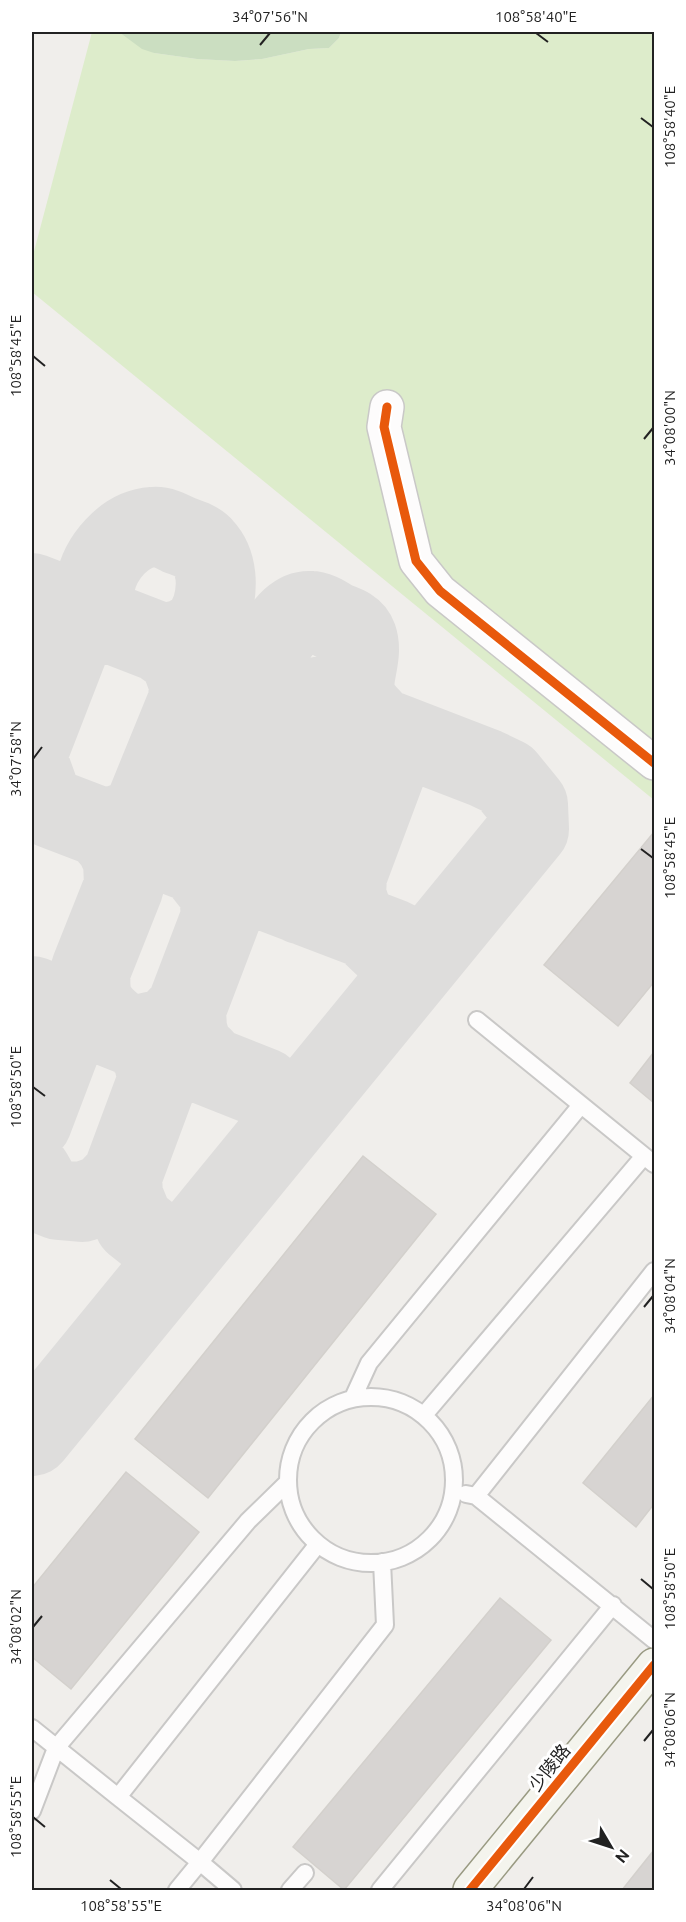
<svg xmlns="http://www.w3.org/2000/svg" width="686" height="1922" viewBox="0 0 686 1922" font-family="Ubuntu,'Noto Sans SC',sans-serif">
  <style>
    .grass { fill: #ddeccb }
    .forest { fill: #cbdec1 }
    .lines { fill: none; stroke-linecap: round; stroke-linejoin: round }
    .taxiway { stroke: #dedddc; stroke-width: 80 }
    .building { fill: #d7d4d2; stroke: #d3d0cc; stroke-width: 1.5 }
    .lane-casing { stroke: #c9c8c7; stroke-width: 20 }
    .street-casing { stroke: #c9c8c7; stroke-width: 36 }
    .secondary-casing { stroke: #999a82; stroke-width: 36 }
    .lane { stroke: #fdfcfc; stroke-width: 16 }
    .street { stroke: #fdfcfc; stroke-width: 33 }
    .secondary { stroke: #f4f4ed; stroke-width: 33 }
    .cycleway-casing { stroke: #fff; stroke-width: 13 }
    .cycleway { stroke: #e8590c; stroke-width: 9 }
    .ticks { fill: none; stroke: #222; stroke-width: 2 }
    .labels { text-anchor: middle; dominant-baseline: central; stroke-width: 6; stroke-linejoin: round; paint-order: stroke }
    .street-label { font-size: 18px; fill: #222; stroke: #fff }
    .neatline { fill: none; stroke: #222; stroke-width: 2 }
    .ticks-label { font-size: 15px; text-anchor: middle; fill: #222 }
  </style>
  <rect width="100%" height="100%" fill="#f0eeeb"/>
  <path class="grass" d="M92,32h27l35,21 43,6 38,2 27,-2 47,-10 20,-1 10,-10 2,-6h313v768l-622,-508v-33z"/>
  <path class="forest" d="M119,32h222l-2,6 -10,10 -20,1 -47,10 -27,2 -38,-2 -43,-6 -12,-4z"/>
  <g class="lines">
    <path class="taxiway" d="M32,593l453,175 21,10 22,27 1,24 -497,607
      M70,635v9l12,-15 19,-8c-3,-11 -9,-24 -6,-36 5,-27 29,-56 58,-58 9,-1 18,4 26,8 8,3 19,6 24,12 15,16 15,41 9,61 -2,6 -6,11 -6,18 0,16 8,28 16,42 9,-2 20,-1 28,-4 23,-10 34,-55 61,-53 8,0 17,7 25,11 8,3 18,6 21,15 7,20 -7,39 -1,59 4,13 14,20 21,30 8,10 11,22 13,34l-43,115 -1,20 7,21 42,40 5,30
      M245,676l17,24 1,14 -45,115c-5,31 2,38 27,54l21,-8 4,-4
      M32,742l38,-98
      M32,772l9,25 12,12 340,130
      M163,851l-19,-26 2,-21 42,-103 1,-18 -10,-27 -17,-12 22,-5 7,-4
      M197,864l22,28 2,25 -35,92 1,21 6,19 11,10
      M334,890c-9,10 -20,14 -33,14 -17,-21 -21,-22 -18,-49l44,-117 -1,-14 -19,-25 21,-4 14,-7
      M32,996l232,92
      M186,1009l-18,19 -35,8 18,14 7,29 -36,97 1,20 11,27 19,15 21,5 18,-3
      M119,1030c-24,-19 -31,-29 -28,-61l33,-83 -1,-26 -8,-17 -13,-15 16,-3 17,-6
      M32,1122l33,-87c-6,-15 -12,-25 -24,-36
      M32,1173l12,21 15,6 23,2 23,-8 17,-18"/>
  </g>
  <path class="building" d="M654,832v150l-36,44 -74,-61z
    M654,1052v51l-24,-20z
    M363,1156l73,58 -228,284 -73,-59z
    M654,1395v109l-18,23 -53,-44z
    M126,1472l73,60 -128,157 -39,-32v-69z
    M500,1598l51,42 -207,250 -51,-43z
    M654,1850v40h-32z"/>
  <g class="lines">
    <defs>
      <path id="lane" d="M477,1020l177,144
        M288 1480a83 83 0 1 1 166 0a83 83 0 1 1-166 0Z
        M353,1398l16,-35 212,-258
        M424,1415l220,-259
        M466,1494l10,2 178,144
        M476,1496l178,-225
        M32,1728l86,69
        M32,1811l24,-63 192,-227 40,-39
        M177,1890l23,-28 -82,-65 200,-253
        M233,1890l-33,-28 185,-237 -3,-63
        M290,1890l15,-17
        M380,1890l233,-285"/>
      <path id="street" d="M387,407l-3,20 32,134 24,30 214,172"/>
      <path id="secondary" d="M470,1890l184,-225"/>
    </defs>
    <use href="#lane" class="lane-casing"/>
    <use href="#street" class="street-casing"/>
    <use href="#secondary" class="secondary-casing"/>
    <use href="#lane" class="lane"/>
    <use href="#street" class="street"/>
    <use href="#secondary" class="secondary"/>
    <defs>
      <path id="cycleway" d="M387,407l-3,20 32,134 24,30 214,172
        M470,1890l184,-225"/>
    </defs>
    <use href="#cycleway" class="cycleway-casing"/>
    <use href="#cycleway" class="cycleway"/>
  </g>
  <path class="ticks" d="M536,33l12,9M260,45l10,-12M641,118l12,9M33,356l12,10M644,439l9,-11M33,759l9,-12M641,849l12,9M33,1087l12,9M644,1307l9,-11M641,1579l12,10M33,1627l9,-11M644,1741l9,-11M33,1817l12,10M110,1880l11,9M524,1889l9,-12"/>
  <g class="labels">
    <g class="street-label">
      <text transform="translate(549 1767) rotate(-51)">少陵路</text>
    </g>
  </g>
  <rect width="686" height="1922" fill="none" stroke="#ffffff" stroke-width="66"/>
  <g transform="translate(611 1847) rotate(129)" stroke="#ffffff" stroke-width="4.5" paint-order="stroke">
  <path d="M0-4.5L10 22L0 15L-10 22Z" fill="#222222"/>
  <text y="-9" font-size="16" font-weight="bold" text-anchor="middle" fill="#222222">N</text>
  </g>
  <rect x="33" y="33" width="620" height="1856" class="neatline"/>
  <g class="ticks-label">
    <text x="270" y="22">34°07'56"N</text>
    <text x="536" y="22">108°58'40"E</text>
    <text transform="translate(670 127) rotate(-90)" y="5">108°58'40"E</text>
    <text transform="translate(16 356) rotate(-90)" y="5">108°58'45"E</text>
    <text transform="translate(670 428) rotate(-90)" y="5">34°08'00"N</text>
    <text transform="translate(16 759) rotate(-90)" y="5">34°07'58"N</text>
    <text transform="translate(670 858) rotate(-90)" y="5">108°58'45"E</text>
    <text transform="translate(16 1087) rotate(-90)" y="5">108°58'50"E</text>
    <text transform="translate(670 1296) rotate(-90)" y="5">34°08'04"N</text>
    <text transform="translate(670 1589) rotate(-90)" y="5">108°58'50"E</text>
    <text transform="translate(16 1627) rotate(-90)" y="5">34°08'02"N</text>
    <text transform="translate(670 1730) rotate(-90)" y="5">34°08'06"N</text>
    <text transform="translate(16 1817) rotate(-90)" y="5">108°58'55"E</text>
    <text x="121" y="1911">108°58'55"E</text>
    <text x="524" y="1911">34°08'06"N</text>
  </g>
</svg>
